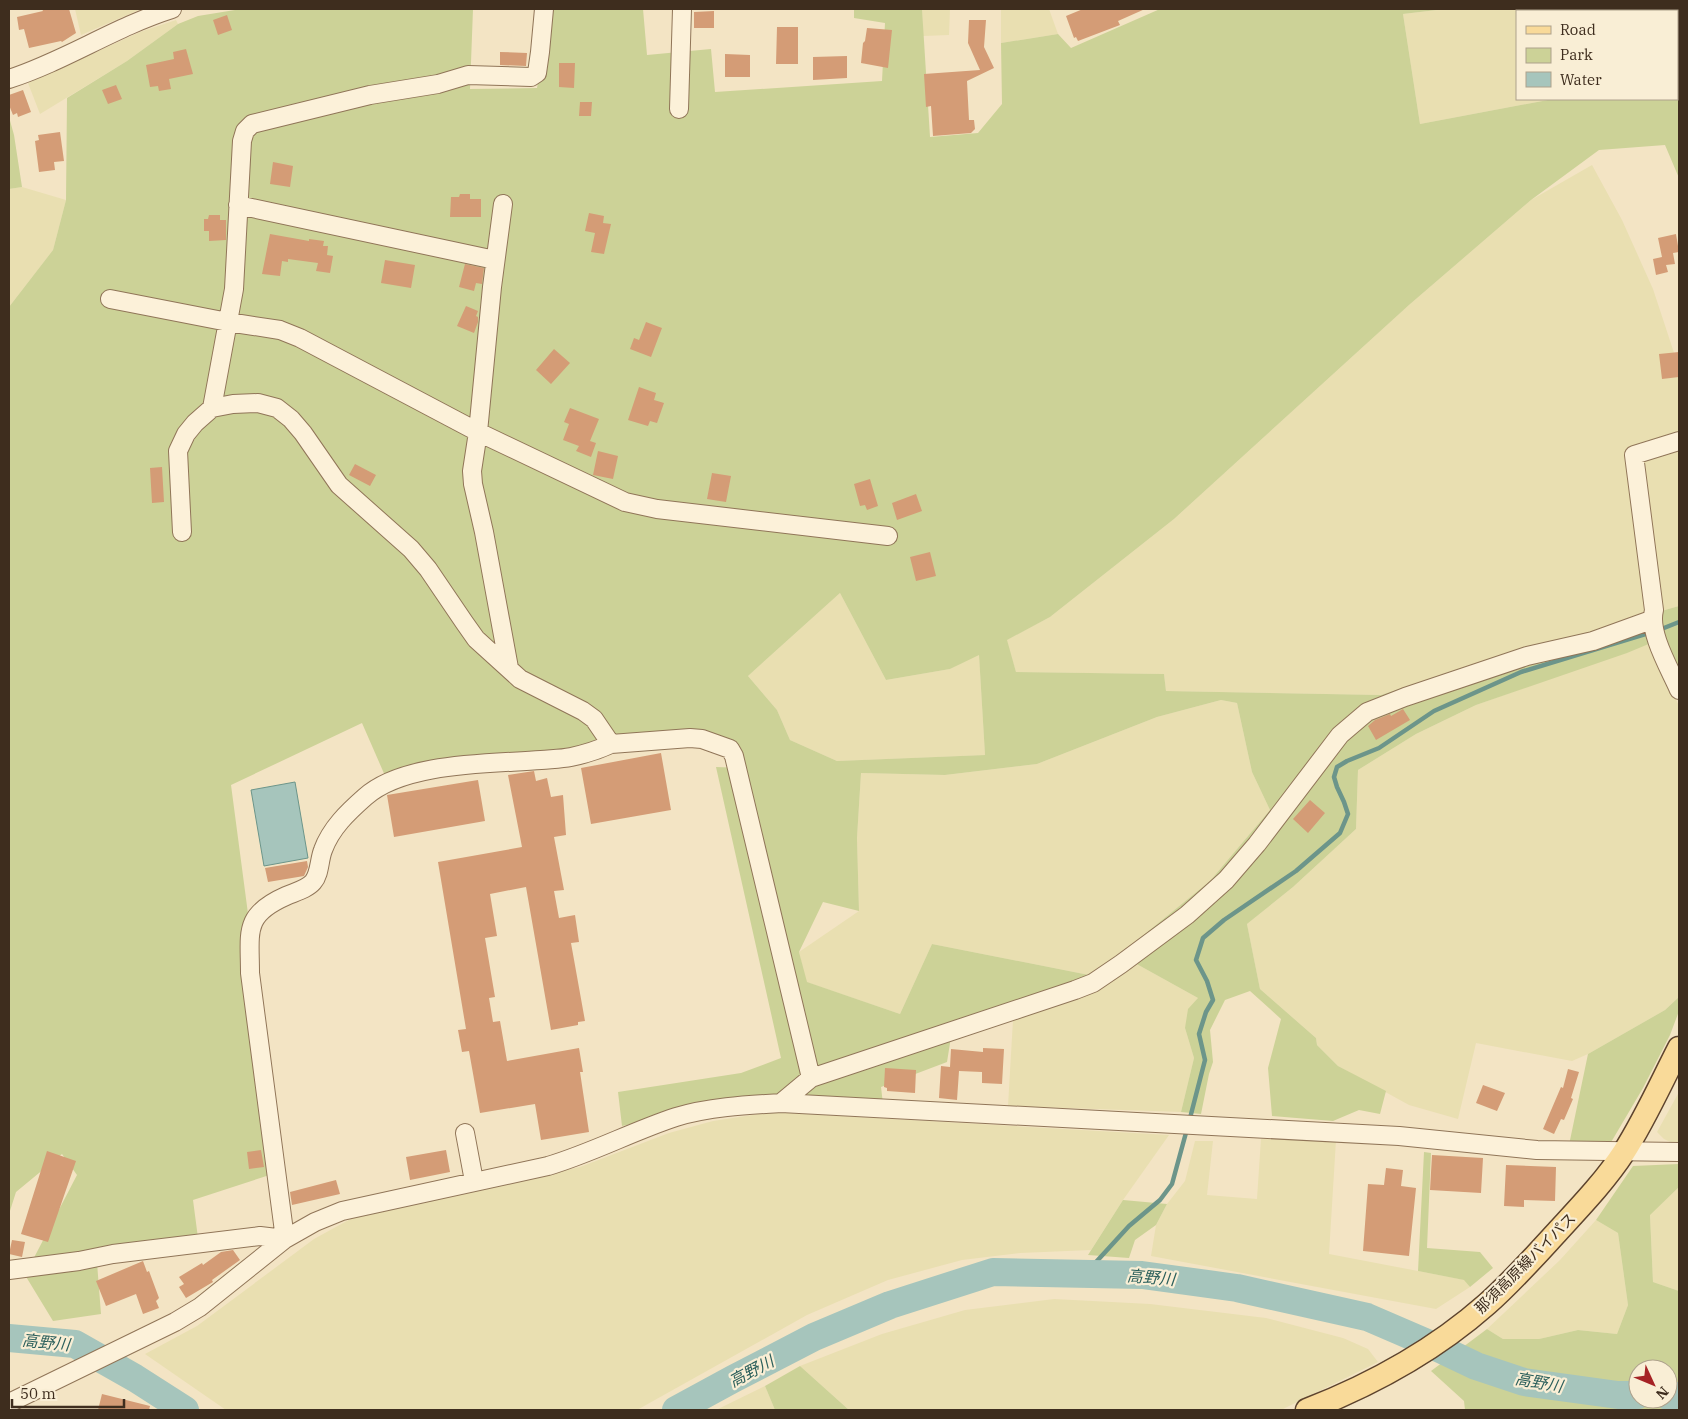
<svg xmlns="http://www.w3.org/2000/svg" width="1688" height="1419" viewBox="0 0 1688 1419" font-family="'IBM Plex Serif','Noto Sans JP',serif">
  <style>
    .farmland { fill: #e9dfb1 }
    .green { fill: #ccd297; fill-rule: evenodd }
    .water { fill: #a6c5bc; stroke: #6c958a }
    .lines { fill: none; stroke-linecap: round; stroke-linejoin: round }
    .stream { stroke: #6c958a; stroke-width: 4.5 }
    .river { stroke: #a6c5bc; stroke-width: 28 }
    .building { fill: #d49c76 }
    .minor-casing { stroke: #907558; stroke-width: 20 }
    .major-casing { stroke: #5d432d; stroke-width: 25 }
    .minor { stroke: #fcf1d9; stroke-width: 18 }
    .major { stroke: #f9da99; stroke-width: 22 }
    .labels { text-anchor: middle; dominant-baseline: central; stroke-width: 4.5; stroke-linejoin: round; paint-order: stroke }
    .street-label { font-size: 15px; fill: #3e2d1e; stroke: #f9eed5 }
    .water-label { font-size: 16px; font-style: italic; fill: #2b5f5b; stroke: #f9eed5 }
  </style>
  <rect width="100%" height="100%" fill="#f3e4c4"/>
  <path class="farmland" d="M75,9h66l-60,26z
    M922,9h28l-1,26 -26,1z
    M1001,9h48l9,25 -57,9z
    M1445,9h234v65l-2,1v-64h-160v88h36l-133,25 -17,-110z
    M176,20l2,4 -51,37 -87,53 -12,-31 112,-51z
    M1592,165l30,55 31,69 26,79v238l-200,57 -98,32 -215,-4 -2,-17 -148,-2 -10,-32 44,-23 124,-98 235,-214 122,-105z
    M22,187l44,13 -13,50 -44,57v-118z
    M840,593l46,87 64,-11 29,-15 6,101 -148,6 -47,-21 -13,-30 -29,-34z
    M1650,643l29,63v291l-14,13 -77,44 -16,7 -96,-18 -18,76 -49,-14 -71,-39 -21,-21 -1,-7 -56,-49 -13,-65 46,-37 63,-58 2,-59 58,-36 60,-29z
    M1221,700l16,3 15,69 18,38 -60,71 -91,74 -30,20 -157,-31 -32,70 -94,-32 -7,-30 60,-41 -2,-73 4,-65 84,2 92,-11 120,-47z
    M1133,962l65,36 -13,30 9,30 -13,54 -173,-6 5,-86 71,-29z
    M1679,1092v54l-15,-7 -7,-7z
    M772,1112l397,23 -46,65 -32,50 -71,3 -58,7 -74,20 -81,35 -170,95h-411l-81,-56 52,-28 117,-87 42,-23 224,-49 89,-34 44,-12z
    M1261,1139l75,1 -7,114 136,26 5,7 -34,22 -285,-53 5,-31 11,-21 18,-23 10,-40h18l-6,54 50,4z
    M1679,1187v104l-26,-9 -3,-68z
    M1596,1220l22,13 10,72 -11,29 -39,-4 -39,9h-36l-16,-10 73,-69z
    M1054,1299l96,5 116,14 77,20 25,11 10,13 -97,48h-432l-49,-44 82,-32 83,-24z
    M765,1386l10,24h-59z"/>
  <path class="green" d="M241,9h232l-3,80 67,-1 14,-79h92l4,46 64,-6 4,43 167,-11 3,-58 -31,-5v-9h68l8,128 48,-4 24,-29 -1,-61 57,-9 13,14 89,-39h285l-42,5 17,110 133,-25h124v-24l2,-1v104l-14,-33 -66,5 -68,50 -122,105 -235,214 -124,98 -43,23 9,32 148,2 2,17 215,4 98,-32 200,-57v69l-16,-37 -36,15 -151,52 -60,29 -58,36 -2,59 -63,58 -46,37 13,65 56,49 1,7 21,21 48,25 -6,23 -21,-4 -26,11 -61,-5 -4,-48 13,-49 -31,-28 -25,9 -15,30 3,32 -4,12 -8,40 -20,-2 13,-54 -9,-30 3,-19 10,-11 -65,-36 -49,29 -71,29 -62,17 -4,25 -66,25 2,17 -78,-5 -32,-5 -151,32 -4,-34 123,-19 40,-15 -65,-291 26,1 -12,-30 -6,14 -28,-10 -310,36 -24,-55 -131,62 51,386 -89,29 5,38 -102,12 5,64 -48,7 -28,-46 52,-100 -15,-21 -46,38 -7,22v-907l44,-57 13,-50 1,-102 60,-37 51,-37 20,-8zM840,593l46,87 64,-11 29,-14 6,100 -148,6 -47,-21 -13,-30 -29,-34zM1221,700l16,3 15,69 18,38 -60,71 -91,74 -30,20 -157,-31 -32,70 -93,-32 -8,-30 24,-50 36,9 -2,-73 4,-65 84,2 92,-11 120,-47z
    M9,117l5,18 8,52 -13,2z
    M1679,997v14l-9,24 -27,53 -33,56 -41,1 19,-91 77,-44z
    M1424,1152l7,1 -4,95 53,4 13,16 -23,19 -6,-7 -46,-9z
    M1679,1164v23l-29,28 3,67 26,9v119h-214l-1,-9 -33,-30 56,-42 16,10h36l39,-9 39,4 11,-29 -10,-72 -22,-13 37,-54zM1638,1369h30v30h-30z
    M1123,1200l44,4 -11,21 -21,15 -6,18 -41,-3z
    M800,1366l49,44h-74l-10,-24z"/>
  <path class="water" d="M295,782l13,76 -44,8 -13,-76z"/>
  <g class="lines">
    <path class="stream" d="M1659,630l20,-8
      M1189,1122l16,-62 -6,-26 7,-22 7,-12 -6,-19 -11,-21 7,-22 21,-18 72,-49 44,-38 8,-19 -4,-12 -7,-15 -3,-10 3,-10 10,-6 32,-13 55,-37 87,-39 131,-40
      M1086,1273l43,-47 31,-26 12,-16 15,-55"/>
    <path class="river" d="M9,1338l66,6 60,34 50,32
      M1668,1396h11
      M676,1410l57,-31 81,-42 76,-32 103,-33 149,3 95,13 130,29 65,28 44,21 48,16 94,13h20"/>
  </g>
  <path class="building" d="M42,9h27l7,24 -14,9 -1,-1 -32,7 -5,-19 -5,1 -2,-13 26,-6z
    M1083,9h62l-27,12 2,4 -42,16 -2,-4 -2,1 -8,-22z
    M714,11v17h-20v-16z
    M227,15l5,15 -14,5 -5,-15z
    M969,20h17l-2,27 10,21 -27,13 2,39h5l1,9 -4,4 -38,3 -2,-30 -5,1 -2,-33 56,-4 -12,-27z
    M777,27h21v37h-22z
    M867,28l25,2 -4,38 -27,-5 2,-20 2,-2z
    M186,49l7,25 -24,5 2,10 -12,2 -1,-5 -8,1 -4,-22 28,-6 -1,-7z
    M500,52l27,1 -1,13 -26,-1z
    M725,54l25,1v22h-25z
    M847,56v22l-34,2v-23z
    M559,63h16l-1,25 -15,-1z
    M116,85l6,14 -14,5 -6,-14z
    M23,90l8,22 -13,5 -1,-4 -4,2 -4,-10v-10z
    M580,102h12l-1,14h-12z
    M60,132l4,29 -10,1 1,8 -16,2 -4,-31 4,-1 -1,-5z
    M273,162l20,4 -3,21 -20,-3z
    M460,194h10v5h11v18h-31l1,-20h8z
    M589,213l15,3 -1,7 8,1 -7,30 -13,-2 4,-19 -10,-2z
    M209,215h11v5h6v20l-17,1v-10h-5v-12h4z
    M270,234l39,7v-2l15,2 -1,5h5l-1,9 6,1 -3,17 -14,-2 2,-8 -30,-4v3l-6,-1 -2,15 -18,-2z
    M1676,234l3,18 -6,1 2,11 -9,1 2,7 -12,3 -3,-16 9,-2 -4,-19z
    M385,260l30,5 -4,23 -30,-5z
    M465,264l19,4 -2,16 -6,-1 -2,8 -15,-4z
    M466,306l12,5 -2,5 2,1v5l-4,11 -17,-7z
    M646,322l16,6 -11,29 -21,-8 4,-11 5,2z
    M554,349l16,14 -19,21 -15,-14z
    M1679,352v25l-17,2 -3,-25z
    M639,387l17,6 -2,7 10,3 -7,20 -7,-2 -2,5 -20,-6z
    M570,408l29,11 -9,22 6,2 -5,14 -15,-6 3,-5 -16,-6 6,-16 -5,-2z
    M598,451l20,5 -5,23 -20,-4z
    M355,464l21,11 -6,11 -21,-11z
    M162,467l2,35 -12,1 -2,-35z
    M712,473l19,3 -5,26 -19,-3z
    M870,479l8,27 -11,4 -2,-5 -5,1 -6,-22z
    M916,494l6,17 -25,9 -5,-17z
    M930,552l6,24 -20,5 -6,-24z
    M1403,709l7,11 -34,20 -8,-14 7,-6 15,-6 1,2z
    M661,753l10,57 -80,14 -10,-56z
    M534,771l2,10 11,-3 4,19 12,-2 3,40 -12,2 10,53 -10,1 5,27 16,-3 4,27 -8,1 14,78 -7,1v3l-27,5 -25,-143 -36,7 7,42 -12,2 10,59 -6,1 4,24 7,-1 7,40 72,-13 4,24h-3l9,60 -48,8 -6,-36 -55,9 -11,-62 -7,1 -4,-22 8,-1 -28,-167 84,-15 -14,-72z
    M478,780l7,41 -91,16 -7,-42z
    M1310,800l15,13 -17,20 -15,-14z
    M307,861l1,6 -4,9 -36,6 -3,-14z
    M983,1048l21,1 -2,35 -20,-1v-11l-23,-1 -2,29 -18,-2 2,-32 9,1 1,-18 32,3z
    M885,1068l31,2 -1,23 -28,-2v-3l-3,-1z
    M1568,1069l11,3 -8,26 2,1 -9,21 -3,-1 -7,15 -11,-5 18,-42 2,1z
    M1483,1085l22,8 -8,18 -21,-8z
    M261,1150l3,17 -15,2 -2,-17z
    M446,1150l4,22 -40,8 -4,-23z
    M47,1151l29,10 -28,81 -27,-8z
    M1432,1155l51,3 -2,35 -51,-3z
    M1506,1165l50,2 -1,34 -31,-1v7l-20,-1z
    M1386,1168l17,2 -2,16 15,2 -7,68 -46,-5 5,-67 16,1z
    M336,1180l4,14 -48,11 -2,-13z
    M12,1240l13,2 -3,15 -13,-3z
    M233,1250l7,10 -28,20 1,2 -27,16 -7,-11 5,-3 -5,-7 23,-14 1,2 18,-13z
    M143,1261l4,11 2,-1 10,27 -3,3 3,7 -16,6 -7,-20 -30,12 -10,-25z
    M102,1394l48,12 -1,4h-51z"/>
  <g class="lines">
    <defs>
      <path id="minor" d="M9,79c56,-18 106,-52 163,-70
        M679,109l3,-100
        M503,204l-11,83 -14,145 -6,39 1,13 11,48 25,136
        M238,205l257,55
        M110,299l118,23 52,8 20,8 178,94 147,70 32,7 231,27
        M212,408l22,-119 8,-148 3,-10 7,-7 118,-29 68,-11 30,-9 63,2 6,-4 3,-21 4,-43
        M1679,441l-45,14 20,155c-6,23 16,59 25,80
        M182,532l-4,-81 8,-17 9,-11 17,-15 21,-4 25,-1 19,5 14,11 12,14 36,52 72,64 17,20 36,53 12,17 44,40 63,32 11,8 17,25 79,-6 12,1 28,10 4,7 77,322
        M781,1103l30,-25 264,-88 18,-7 28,-19 66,-49 39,-35 31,-36 83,-109 27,-23 38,-15 122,-41 66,-15 58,-21
        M465,1133l9,48
        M9,1270l70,-9 34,-7 147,-18 25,3 -35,-266c0,-41 -7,-58 36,-77 9,-4 21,-7 27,-14 7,-8 6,-22 10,-32 8,-22 25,-38 42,-53 39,-35 125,-33 176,-37 10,-1 20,-1 30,-3 14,-3 27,-7 40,-13
        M9,1403l166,-81 25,-15 85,-68 30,-17 27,-11 206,-45c44,-13 85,-35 128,-49 33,-10 71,-12 105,-14l618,33 138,14 142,2"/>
      <path id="major" d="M1307,1410c64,-25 128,-60 180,-106 25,-22 48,-48 71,-73 23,-25 47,-50 66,-79 21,-33 37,-69 55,-104"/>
    </defs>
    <use href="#minor" class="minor-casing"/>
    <use href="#major" class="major-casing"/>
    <use href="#minor" class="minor"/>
    <use href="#major" class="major"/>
  </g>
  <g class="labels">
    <g class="street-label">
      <text transform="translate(1525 1263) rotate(-45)">那須高原線バイパス</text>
    </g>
    <g class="water-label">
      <text transform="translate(1151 1277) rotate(5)">高野川</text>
      <text transform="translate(46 1342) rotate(6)">高野川</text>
      <text transform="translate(751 1371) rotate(-28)">高野川</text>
      <text transform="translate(1539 1382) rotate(10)">高野川</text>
    </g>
  </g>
  <rect width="1688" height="1419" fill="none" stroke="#3e2d1e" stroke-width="20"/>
  <rect x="1516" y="10" width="162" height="90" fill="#f9eed5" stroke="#aea18c"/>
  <rect x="1526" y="26" width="25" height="8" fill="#f9da99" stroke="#aea18c"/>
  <text x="1560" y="35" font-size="15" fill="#3e2d1e">Road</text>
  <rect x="1526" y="48" width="25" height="15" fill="#ccd297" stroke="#aea18c"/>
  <text x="1560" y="60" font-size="15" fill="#3e2d1e">Park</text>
  <rect x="1526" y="72" width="25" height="15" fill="#a6c5bc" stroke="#aea18c"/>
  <text x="1560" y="85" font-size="15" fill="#3e2d1e">Water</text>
  <g transform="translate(1653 1384) rotate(134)"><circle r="24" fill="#f9eed5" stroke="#aea18c"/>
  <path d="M0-4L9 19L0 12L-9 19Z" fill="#a52224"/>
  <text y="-8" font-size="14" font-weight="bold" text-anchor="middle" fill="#3e2d1e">N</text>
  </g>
  <path d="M12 1399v8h112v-8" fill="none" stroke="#3e2d1e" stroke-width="2.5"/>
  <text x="20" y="1399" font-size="15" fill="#3e2d1e" stroke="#f9eed5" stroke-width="4" paint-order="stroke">50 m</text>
</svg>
